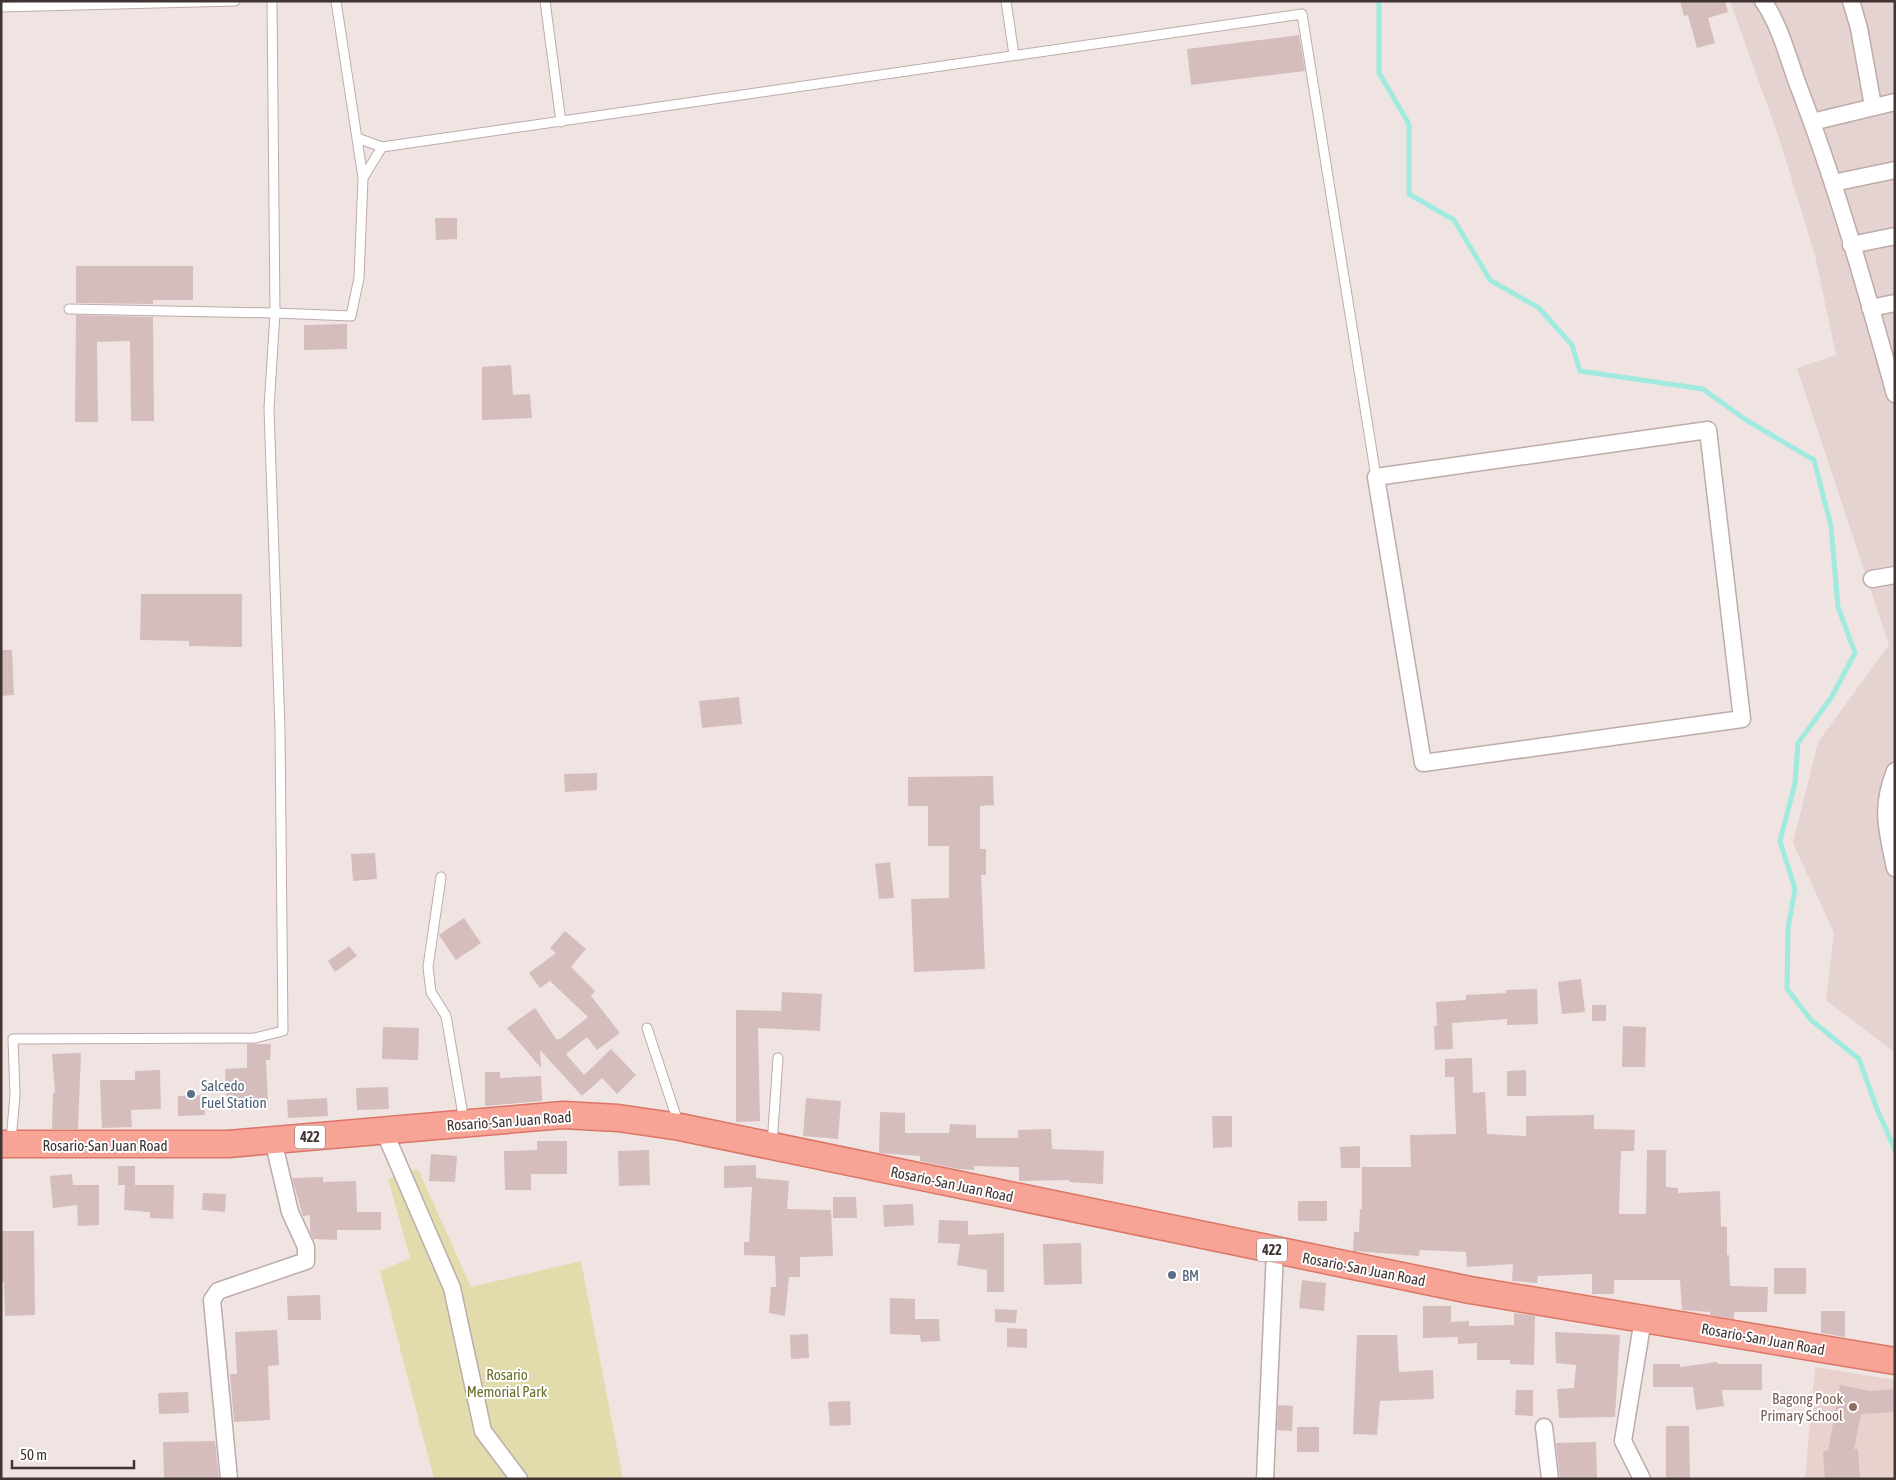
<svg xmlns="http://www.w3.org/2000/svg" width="1896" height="1480" viewBox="0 0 1896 1480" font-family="'Asap Condensed',sans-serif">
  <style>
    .residential { fill: #e4d3d1 }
    .education { fill: #e9d1cd }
    .green { fill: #e2dcad }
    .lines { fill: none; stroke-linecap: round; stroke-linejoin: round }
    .stream { stroke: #a1eadf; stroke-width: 5 }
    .building { fill: #d4bdbc }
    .lane-casing { stroke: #beaba9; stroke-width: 11 }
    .street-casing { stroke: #beaba9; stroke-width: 19 }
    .primary-casing { stroke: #db7666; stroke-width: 29 }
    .lane { stroke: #fff; stroke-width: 9 }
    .street { stroke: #fff; stroke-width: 16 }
    .primary { stroke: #f7a395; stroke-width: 26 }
    .service-dot { fill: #5c6f8a; stroke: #fff; stroke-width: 2 }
    .education-dot { fill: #8d6e63; stroke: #fff; stroke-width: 2 }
    .labels { text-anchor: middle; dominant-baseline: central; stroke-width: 4; stroke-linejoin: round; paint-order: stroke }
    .shield { fill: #fff; stroke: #7a7170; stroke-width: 1 }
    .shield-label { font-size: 14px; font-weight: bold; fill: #413433 }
    .service-label { font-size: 15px; fill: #4e5e75; stroke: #fff; text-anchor: start }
    .street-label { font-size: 15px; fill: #413433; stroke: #fff }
    .park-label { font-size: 15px; fill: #6a6e2b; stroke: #fff }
    .education-label { font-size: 15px; fill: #785e54; stroke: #fff; text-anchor: end }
  </style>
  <rect width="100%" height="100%" fill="#f0e4e3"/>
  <path class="residential" d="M1730,1h165v1052l-69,-53 8,-67 -41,-90 25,-101 71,-97 -92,-277 39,-13 -21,-99 -35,-115z"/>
  <path class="education" d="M1815,1367l80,13v99h-90z"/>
  <path class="green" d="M418,1169l53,118 110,-26 42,218h-189l-54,-208 30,-13 -22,-79z"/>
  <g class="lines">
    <path class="stream" d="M1379,1v72l30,51v70l45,26 36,60 49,28 33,37 8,26 123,18 43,31 68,40 17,66 7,81 17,46 -24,45 -33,45 -3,40 -15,58 15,48 -7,39 -1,61 24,31 48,39 18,50 18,41"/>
  </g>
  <path class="building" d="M1680,1h45l3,11 -20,6 7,25 -18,5 -9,-33 -4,1z
    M1299,35l6,36 -114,14 -4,-36z
    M435,218h22v21l-21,1z
    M76,266h117v34h-40v4l-77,-1z
    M76,315l77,2 1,104h-23l-1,-80 -33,1 1,80h-23z
    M347,324v25l-43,1v-25z
    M511,365l2,30 17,-1 2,24 -50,2v-53z
    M141,594h101v53l-53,-1v-5l-49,-1z
    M1,650h11l2,45 -13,1z
    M739,697l3,27 -40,4 -3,-27z
    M597,773v17l-32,2 -1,-18z
    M993,776l1,29 -14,1v43h6v26h-5l4,94 -71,3 -3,-73 38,-1v-52h-21v-40h-20v-29z
    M375,853l2,26 -24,2 -2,-27z
    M890,862l4,36 -15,1 -4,-35z
    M464,918l17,25 -25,17 -17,-25z
    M565,931l21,18 -15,18 24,24 -4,5 29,37 -23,17 -10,-13 -21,17 18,21 27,-26 25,26 -19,19 -15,-16 -20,18 -42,-46 1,18 -34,-40 28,-20 21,31h4l28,-22 -38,-36 -10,7 -11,-15 27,-20 -6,-5z
    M349,946l8,10 -22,16 -7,-11z
    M1581,979l4,33 -23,2 -4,-32z
    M1537,989l1,35 -31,1v-6l-55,4 1,26 -18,1 -1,-24h3l-1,-24 30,-2v-5l40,-2v-3z
    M782,992l40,2 -2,37 -62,-3 2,93 -24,1v-112l45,1z
    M1592,1005h14v16h-14z
    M1623,1026l23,1 -1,40h-23z
    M383,1027l36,1 -1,32 -36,-1z
    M247,1044h24l-1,16h-4l2,41 -41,3 -2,-35 22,-1z
    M81,1053l-3,76h-26l1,-36h2l-3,-39z
    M1472,1058l1,35 12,-1 2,42 39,2v-20l68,-1v14l41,1 -1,21h-13l-2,63h27l1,-64h19v37l12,1v5l42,-2 1,35 6,1v28h2l1,31 38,1 -1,25h-33v7l-24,-4v-3l-28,-2 -2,-30h-66v14h-22v-20l-54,2 -1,7 -25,-2 1,-17 -46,3 -1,-15 -46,-2 -1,6 -66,-5 1,-19h5l1,-23h2v-42h49l-1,-32 46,-1 -2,-57h-9v-18z
    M160,1070l1,39 -30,1 1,17 -30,1 -2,-48h35v-9z
    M1526,1070v26h-19v-25z
    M485,1072h15v6l41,-2 1,25 -57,5z
    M388,1087l1,22 -32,1 -1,-22z
    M204,1095l1,20 -27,1v-20z
    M327,1098l1,18 -40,2 -1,-18z
    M806,1098l35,3 -3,38 -35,-3z
    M880,1112l25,1v20h44l1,-9 26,1v13h42v-8l33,-1 1,20 52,2 -1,33 -34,-2v-2l-50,1v-14l-45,-1v4l-16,-1 -38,-8v-5l-41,-3z
    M1212,1116h20v31l-19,1z
    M537,1141h30v33h-36v16h-26l-1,-39 33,-1z
    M1360,1146v22h-19l-1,-21z
    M649,1150l1,35 -31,1 -1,-35z
    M431,1154l26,2 -2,26 -26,-1z
    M756,1165v13l33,3 -2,28 44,1 2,46 -33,1v20h-11l-4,39 -16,-3 2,-26h5l-1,-31 -31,-1v-13h5l3,-55 -28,1v-22z
    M118,1166h17v19h39l-1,34 -23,-1v-6l-26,-2 1,-25h-7z
    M72,1174l1,11h26v40l-21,1 -1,-21 -24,3 -3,-32z
    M323,1177v5l33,-1 1,31h24v18h-44v10l-24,-1 -3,-8v-16l-7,1 -11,-38z
    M203,1193l23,1 -1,18 -23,-2z
    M833,1197h23l1,21h-24z
    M1298,1201h29v20h-29z
    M913,1204l1,21 -30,2 -1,-22z
    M939,1220l29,1v14l36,-2v59h-17v-22l-30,-5 3,-21 -22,-1z
    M1,1231h33l1,84 -30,1 -1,-34h-3z
    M1081,1243l1,41 -38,1 -1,-41z
    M1774,1268h32v26h-32z
    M1302,1280l24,3 -2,28 -25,-3z
    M320,1295l1,25h-33l-1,-24z
    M890,1298l25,1v20h24l1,22 -19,1 -1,-7 -30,-1z
    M1423,1306h28v16l18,-1v5l45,-1v-12l21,3 -1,49 -24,-1v-4h-33v-17l-19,1v-7l-35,1z
    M995,1309l22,1 -1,13 -21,-1z
    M1821,1311h24v26l-24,-4z
    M1007,1328l20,1v19l-20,-1z
    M277,1330l2,35 -11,1 2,54 -36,2 -4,-48h7l-2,-42z
    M1555,1332l65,3 -5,82 -56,1 -2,-29 17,-1 2,-23 -20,-2z
    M808,1334l1,24 -18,1 -1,-24z
    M1357,1335h40l2,37 34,-2 1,29 -54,2 -3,34 -24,-1z
    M1717,1362l1,2h44v26h-40l2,16 -28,4 -3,-23h-40v-23h27v3z
    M1840,1385l30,6 25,-2v23l-34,2 -7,35h4l2,30h-35l-2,-28h5z
    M1516,1390h17v26l-18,-1z
    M188,1392l1,21 -30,1 -1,-21z
    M850,1401l1,24 -21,1 -2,-24z
    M1278,1405l15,1 -1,25 -15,-1z
    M1666,1426h23l1,53h-24z
    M1297,1427h22v25h-22z
    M215,1441l4,38h-55l-1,-37z
    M1596,1442l1,36 -37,1 -4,-36z"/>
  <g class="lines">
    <defs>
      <path id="lane" d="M336,1l27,177
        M545,1l16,121
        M1006,1l8,54
        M1,7l234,-6
        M357,138l25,9
        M69,309l206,4 -3,-312
        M441,877l-13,90 3,25 15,24 18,105
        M647,1028l31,94
        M11,1141l4,-46 -2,-56 242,-1 28,-7 -3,-301 -11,-322 6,-95 76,3 8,-38 4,-100 19,-31 920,-133 74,463
        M772,1145l6,-87"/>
      <path id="street" d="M1763,1c17,24 25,57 35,84 39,101 68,205 97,309
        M1851,1l8,27 14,78
        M1812,122l83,-20
        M1833,183l62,-13
        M1851,245l44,-9
        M1870,308l25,-5
        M1708,430l34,289 -319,44 -47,-286z
        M1872,579l23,-4
        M1895,771c-15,38 -8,58 0,97
        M384,1131l68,157 31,143 36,48
        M1544,1427l6,52
        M229,1479l-17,-179 6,-9 88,-30v-14l-16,-35 -17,-72
        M1265,1479l10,-228
        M1642,1479l-19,-38 20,-122"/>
      <path id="primary" d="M1,1144h227l335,-29 55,3 62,9 790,163 425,71"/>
    </defs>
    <use href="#lane" class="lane-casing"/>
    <use href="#street" class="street-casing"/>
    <use href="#primary" class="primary-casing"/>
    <use href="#lane" class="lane"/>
    <use href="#street" class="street"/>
    <use href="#primary" class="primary"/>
  </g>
  <g class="service-dot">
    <circle cx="191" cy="1094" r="5"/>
    <circle cx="1172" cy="1275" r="5"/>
  </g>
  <circle class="education-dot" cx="1853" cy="1407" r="5"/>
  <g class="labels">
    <g class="shield">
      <rect x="295" y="1125.5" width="30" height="23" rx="4"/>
      <rect x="1257" y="1238.5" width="30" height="23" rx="4"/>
    </g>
    <g class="shield-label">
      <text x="310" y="1137">422</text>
      <text x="1272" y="1250">422</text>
    </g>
    <g class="service-label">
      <text x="201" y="1085">Salcedo<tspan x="201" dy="17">Fuel Station</tspan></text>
      <text x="1182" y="1275">BM</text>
    </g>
    <g class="street-label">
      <text transform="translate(509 1121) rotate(-4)">Rosario-San Juan Road</text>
      <text x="105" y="1145">Rosario-San Juan Road</text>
      <text transform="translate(952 1184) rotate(12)">Rosario-San Juan Road</text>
      <text transform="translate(1364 1269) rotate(11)">Rosario-San Juan Road</text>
      <text transform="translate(1763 1339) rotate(10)">Rosario-San Juan Road</text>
    </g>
    <g class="park-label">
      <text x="507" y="1374">Rosario<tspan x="507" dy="17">Memorial Park</tspan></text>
    </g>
    <g class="education-label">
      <text x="1843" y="1398">Bagong Pook<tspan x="1843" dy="17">Primary School</tspan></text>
    </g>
  </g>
  <rect width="1896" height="1480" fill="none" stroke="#413433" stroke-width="5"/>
  <path d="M12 1460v8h122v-8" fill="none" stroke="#413433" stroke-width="2.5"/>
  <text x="20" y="1460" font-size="15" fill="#413433" stroke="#ffffff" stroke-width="4" paint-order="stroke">50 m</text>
</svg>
